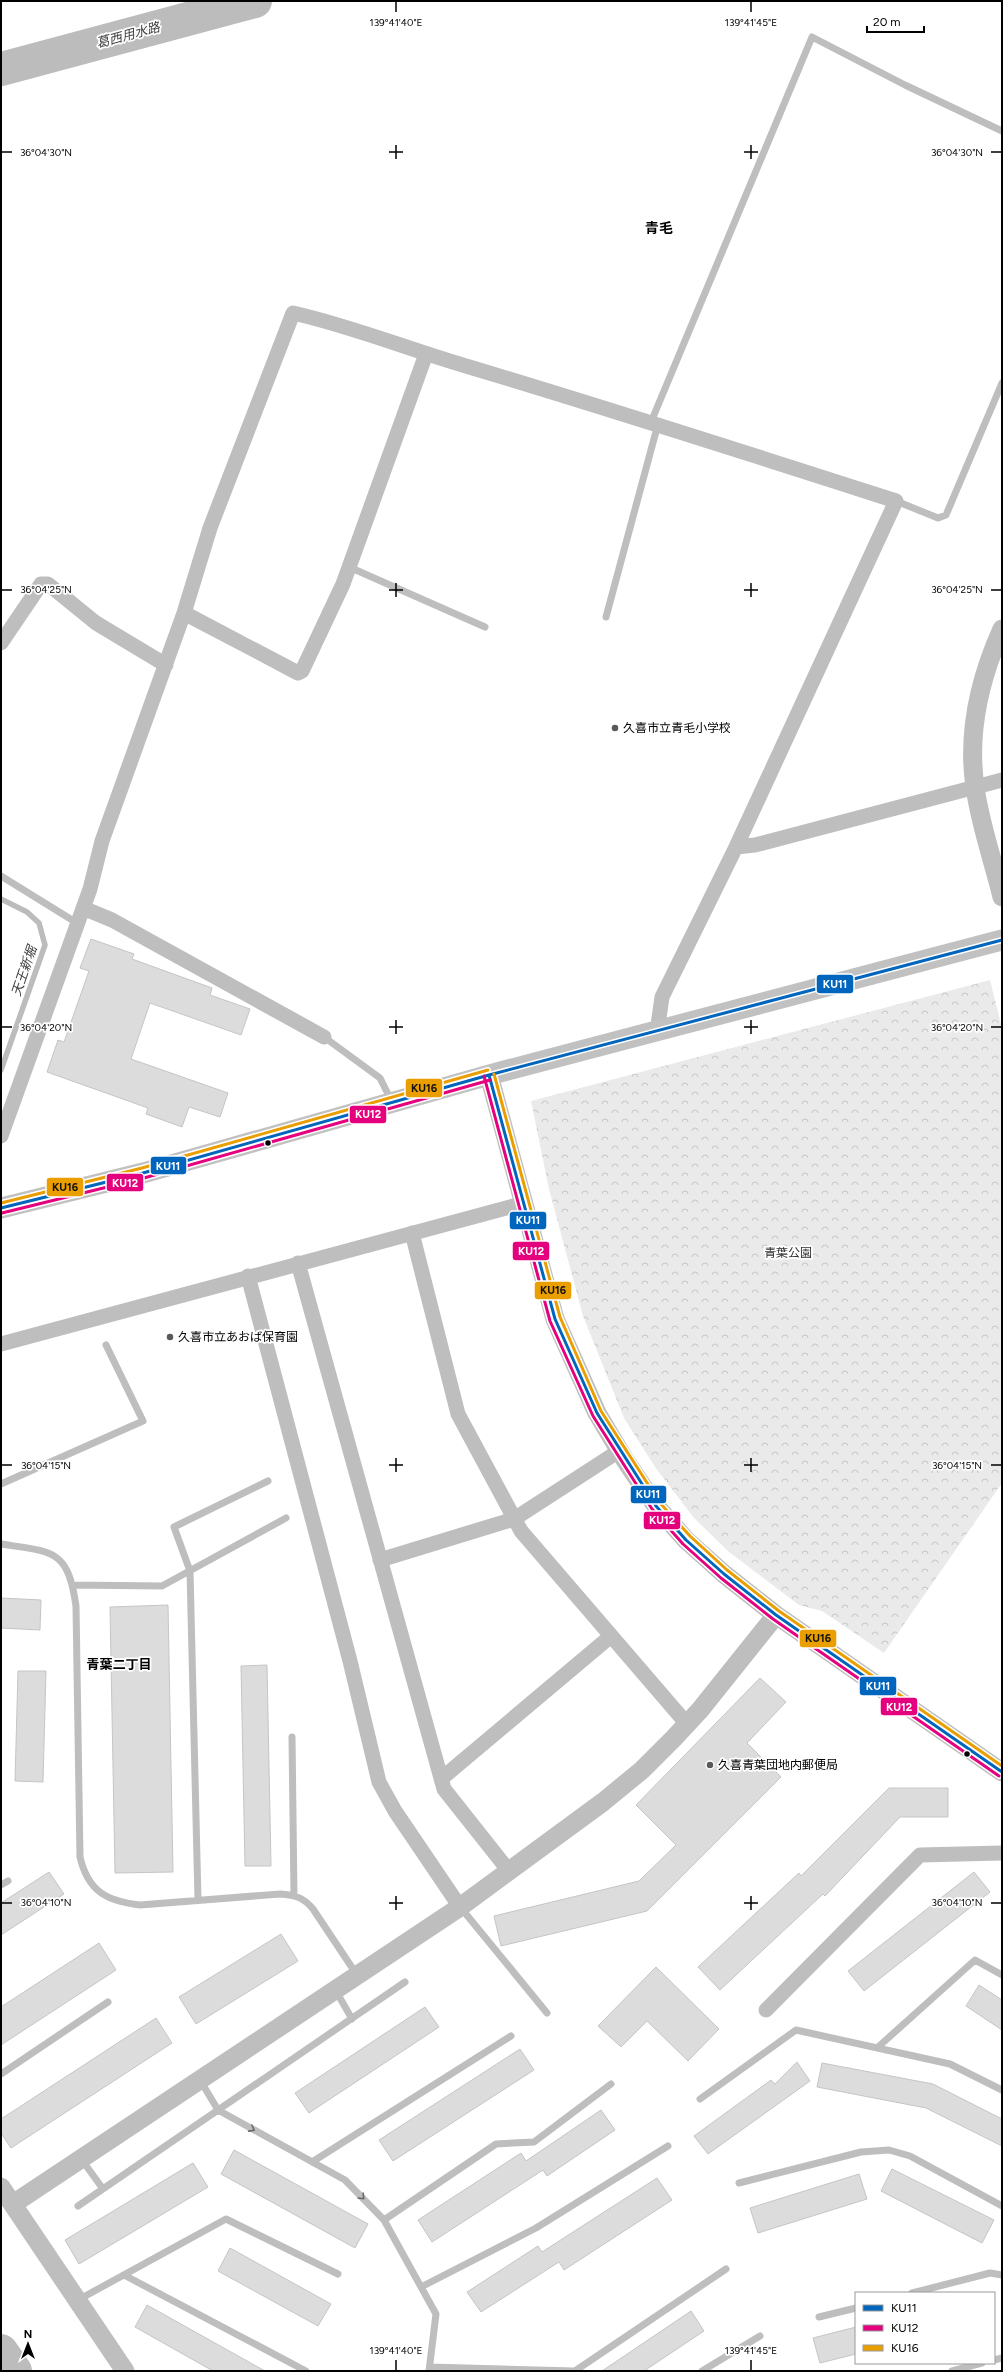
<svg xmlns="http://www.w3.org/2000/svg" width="1003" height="2372" font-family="Figtree,'Noto Sans JP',sans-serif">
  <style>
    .park { fill: url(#park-crowns) }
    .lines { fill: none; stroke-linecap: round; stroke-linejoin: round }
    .stream { stroke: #bcbcbc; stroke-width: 5.5 }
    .river { stroke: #bcbcbc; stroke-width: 34 }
    .building { fill: #dcdcdc; stroke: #c5c5c5 }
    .service { stroke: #bebebe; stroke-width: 7 }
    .minor { stroke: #bebebe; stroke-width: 15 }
    .tertiary { stroke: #bebebe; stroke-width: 19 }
    .secondary { stroke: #c1c1c1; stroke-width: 21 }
    .bus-1-casing { stroke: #fff; stroke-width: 6 }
    .bus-2-casing { stroke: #fff; stroke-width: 6 }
    .bus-3-casing { stroke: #fff; stroke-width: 6 }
    .bus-1 { stroke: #0065bd; stroke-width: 3 }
    .bus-2 { stroke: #e5007d; stroke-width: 3 }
    .bus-3 { stroke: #eb9e00; stroke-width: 3 }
    .oneway { stroke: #686868 }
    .ticks { fill: none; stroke: #000; stroke-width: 1.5 }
    .poi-dot { fill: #595959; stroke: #fff; stroke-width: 1.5 }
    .bus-dot { fill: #000; stroke: #fff; stroke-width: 1.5 }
    .labels { text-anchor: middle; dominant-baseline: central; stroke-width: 3.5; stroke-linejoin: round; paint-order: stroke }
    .poi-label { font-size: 12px; fill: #000; stroke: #fff; text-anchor: start }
    .park-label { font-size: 12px; fill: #2f2f2f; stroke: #fff }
    .water-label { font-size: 13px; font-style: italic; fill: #404040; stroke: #fff }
    .neighbourhood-label { font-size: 13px; font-weight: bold; fill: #000; stroke: #fff }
    .quarter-label { font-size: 14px; font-weight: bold; fill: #000; stroke: #fff }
    .ticks-label { font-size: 10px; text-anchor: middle; fill: #000; stroke: #fff; stroke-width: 3.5; stroke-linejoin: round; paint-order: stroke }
    .line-badge { stroke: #fff; stroke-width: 1.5 }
    .badge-label { font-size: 11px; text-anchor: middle; font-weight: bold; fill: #fff }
    .pale-badge-label { font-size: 11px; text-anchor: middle; font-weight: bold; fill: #111 }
  </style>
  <defs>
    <pattern id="park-crowns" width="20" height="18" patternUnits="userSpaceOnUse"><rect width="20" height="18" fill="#eaeaea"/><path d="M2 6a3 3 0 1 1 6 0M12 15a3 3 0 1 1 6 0" fill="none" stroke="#c7c7c7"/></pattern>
  </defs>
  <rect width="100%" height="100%" fill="#fff"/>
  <!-- park -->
  <path class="park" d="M990,980L1002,1028V1483L884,1653L822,1611L799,1605L729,1552L694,1518L655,1467L624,1418L583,1316L549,1189L531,1101Z"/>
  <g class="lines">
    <!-- stream -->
    <path class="stream" d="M1,899L27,912L39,923L45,945L1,1070"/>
    <!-- river -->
    <path class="river" d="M1,69L255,1
      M1,2351L15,2371"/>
  </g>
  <!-- building -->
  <path class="building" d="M91,939L134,954L132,959L212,988L210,995L250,1009L241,1035L150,1003L131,1059L228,1093L220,1117L189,1107L182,1127L146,1114L148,1108L47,1072L58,1040L64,1042L89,971L80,968Z
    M1,1598L41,1600L40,1630L1,1628Z
    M168,1605L173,1872L115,1873L110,1607Z
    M267,1665L271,1866H245L241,1666Z
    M18,1671H46L43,1782L15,1781Z
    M760,1678L786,1702L747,1743L781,1777L647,1911L501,1946L494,1916L639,1881L676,1845L636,1805Z
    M889,1788H948V1817H900L825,1896L823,1894L720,1990L698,1967L799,1873L801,1876Z
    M49,1872L64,1894L1,1935V1903Z
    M974,1872L990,1892L864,1991L848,1971Z
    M281,1934L298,1961L196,2024L179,1997Z
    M99,1943L116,1970L1,2045V2007Z
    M656,1967L719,2029L688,2061L647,2021L621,2047L598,2026Z
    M979,1985L1002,2000V2030L966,2006Z
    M425,2007L439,2027L309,2113L295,2093Z
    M156,2018L172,2043L11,2148L1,2133V2119Z
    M520,2049L534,2070L393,2161L379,2140Z
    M797,2062L810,2081L708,2154L694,2136L771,2080L775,2084Z
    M822,2063L933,2084L1002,2119V2146L926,2108L817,2087Z
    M601,2110L615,2130L547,2176L543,2170L432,2242L418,2220L521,2153L526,2161Z
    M234,2150L368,2224L355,2248L221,2174Z
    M193,2163L208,2187L79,2264L65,2240Z
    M892,2169L994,2220L982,2243L881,2191Z
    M859,2174L867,2199L758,2233L750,2208Z
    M657,2178L672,2200L564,2270L559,2262L481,2312L467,2292L538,2246L542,2252Z
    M230,2248L331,2304L318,2326L218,2271Z
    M147,2305L265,2371H213L135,2327Z
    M691,2311L704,2331L644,2371H602Z
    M856,2327V2354L820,2363L813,2338Z"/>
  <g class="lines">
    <!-- service -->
    <path class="service" d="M651,422L812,37L905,85L1002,131
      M896,501L938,518L946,515L1002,383
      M349,567L485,627
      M606,617L658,424
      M1,876L77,923
      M324,1037L380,1078L391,1100
      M1,1484L143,1421L106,1345
      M1,1544C53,1552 68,1549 76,1606L80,1857C88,1891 106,1901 140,1905L280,1894C295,1895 303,1897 313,1909L357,1975
      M73,1585L162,1586L286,1518
      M292,1737L294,1895
      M1,1885L8,1881
      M198,1900L190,1571L174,1527L268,1481
      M461,1908L547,2013
      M336,1991L352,2019
      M877,2048L975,1960L1002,1975
      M1,2074L108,2002
      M200,2080L218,2110L345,2180L384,2220L436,2314L429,2371
      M700,2099L796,2030L950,2064L1002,2090
      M82,2160L103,2189
      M312,2162L511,2036
      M739,2183L861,2152L889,2150L910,2156L1002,2206
      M78,2206L405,1982
      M384,2220L496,2144L534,2142L611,2084
      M124,2275L306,2371
      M421,2287L536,2228L668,2146
      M912,2293L990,2273L1002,2275
      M78,2300L226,2219L338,2274
      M819,2317L856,2308
      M994,2360L1002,2358
      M430,2367L575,2371L726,2269
      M702,2371L760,2336
      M952,2371L982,2363"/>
    <!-- minor -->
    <path class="minor" d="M184,613L298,673L302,671L343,584L426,354
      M1,643L41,584H48L96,623L166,665
      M736,847L755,845L1002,780
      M83,908L112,920L324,1037
      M1,1136L90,889L102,841L184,613L210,528L293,313C351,326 408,349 466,366C610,409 753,455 896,501L736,847L662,997L657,1032
      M412,1233L458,1414L521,1531L687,1724
      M298,1263L444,1789L509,1871
      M248,1276L350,1661L379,1782L395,1811L460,1907
      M1,1344L525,1203
      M380,1560L514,1519L619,1451
      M441,1779L611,1636
      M766,2010L920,1855L1002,1853"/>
    <!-- tertiary -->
    <path class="tertiary" d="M1002,629C980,678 967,732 975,787C980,824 993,860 1002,897
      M489,1075L555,1319L597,1413L625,1460L656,1506L686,1540L724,1574L776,1615L1002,1772
      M1,2187L125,2371
      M13,2204L460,1907L603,1802L642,1770L674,1738L700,1710L776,1615"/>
    <!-- secondary -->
    <path class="secondary" d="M1,1208L143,1173L489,1075L1002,940"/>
    <!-- bus-1 casing -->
    <g class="bus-1-casing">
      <path id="bus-1" d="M489,1075L555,1319L597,1413L656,1506L686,1540L724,1574L776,1615L1002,1772
        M1,1208L143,1173L489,1075L1002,940"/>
    </g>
    <!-- bus-2 casing -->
    <g class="bus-2-casing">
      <path id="bus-2" d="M484,1076L550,1321L593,1416L652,1509L683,1544L721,1578L773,1619L999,1776
        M2,1213L144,1178L490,1080"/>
    </g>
    <!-- bus-3 casing -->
    <g class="bus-3-casing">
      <path id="bus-3" d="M494,1074L560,1317L601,1411L660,1503L690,1536L727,1570L779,1611L1002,1766
        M1,1203L142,1168L488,1070"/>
    </g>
    <!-- bus-1 -->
    <use href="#bus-1" class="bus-1"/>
    <!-- bus-2 -->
    <use href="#bus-2" class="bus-2"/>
    <!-- bus-3 -->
    <use href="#bus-3" class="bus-3"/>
  </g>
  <!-- one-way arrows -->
  <defs><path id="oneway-chevron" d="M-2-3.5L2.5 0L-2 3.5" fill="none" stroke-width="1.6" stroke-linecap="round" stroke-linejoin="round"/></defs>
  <g class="oneway">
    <use href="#oneway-chevron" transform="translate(252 2129) rotate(29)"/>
    <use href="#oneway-chevron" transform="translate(362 2197) rotate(46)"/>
  </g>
  <!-- ticks -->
  <path class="ticks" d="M396,2V12M751,2V12M396,145V159M751,145V159M2,152H12M389,152H403M744,152H758M991,152H1001M396,583V597M751,583V597M2,590H12M389,590H403M744,590H758M991,590H1001M396,1020V1034M751,1020V1034M2,1027H12M389,1027H403M744,1027H758M991,1027H1001M396,1458V1472M751,1458V1472M2,1465H12M389,1465H403M744,1465H758M991,1465H1001M396,1896V1910M751,1896V1910M2,1903H12M389,1903H403M744,1903H758M991,1903H1001M396,2360V2370M751,2360V2370"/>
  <!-- markers -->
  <g class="poi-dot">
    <circle cx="615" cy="728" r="4"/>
    <circle cx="170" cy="1337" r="4"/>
    <circle cx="710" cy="1765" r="4"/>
  </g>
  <g class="bus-dot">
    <circle cx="268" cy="1143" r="3.5"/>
    <circle cx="967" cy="1754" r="3.5"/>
  </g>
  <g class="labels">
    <!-- poi labels -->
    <g class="poi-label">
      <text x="623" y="728">久喜市立青毛小学校</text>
      <text x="178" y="1337">久喜市立あおば保育園</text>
      <text x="718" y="1765">久喜青葉団地内郵便局</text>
    </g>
    <!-- park labels -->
    <g class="park-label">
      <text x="788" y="1253">青葉公園</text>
    </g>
    <!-- water labels -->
    <g class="water-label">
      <text transform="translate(128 35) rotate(-15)">葛西用水路</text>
      <text transform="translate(24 971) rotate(-71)">天王新堀</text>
    </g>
    <!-- neighbourhood labels -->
    <g class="neighbourhood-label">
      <text x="119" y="1664">青葉二丁目</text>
    </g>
    <!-- quarter labels -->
    <g class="quarter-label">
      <text x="659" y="228">青毛</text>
    </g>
  </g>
  <g class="ticks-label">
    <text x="396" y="26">139°41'40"E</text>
    <text x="751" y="26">139°41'45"E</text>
    <text x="46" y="156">36°04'30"N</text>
    <text x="957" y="156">36°04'30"N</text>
    <text x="46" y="593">36°04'25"N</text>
    <text x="957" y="593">36°04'25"N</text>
    <text x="46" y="1031">36°04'20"N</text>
    <text x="957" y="1031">36°04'20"N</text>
    <text x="46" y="1469">36°04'15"N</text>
    <text x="957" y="1469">36°04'15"N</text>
    <text x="46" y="1906">36°04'10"N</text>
    <text x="957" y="1906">36°04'10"N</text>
    <text x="396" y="2354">139°41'40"E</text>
    <text x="751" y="2354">139°41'45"E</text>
  </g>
  <g class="line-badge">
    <rect x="816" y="974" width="38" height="20" rx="4" fill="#0065bd"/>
    <rect x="405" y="1078" width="38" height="20" rx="4" fill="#eb9e00"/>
    <rect x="349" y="1105" width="38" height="19" rx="4" fill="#e5007d"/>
    <rect x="150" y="1156" width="37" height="19" rx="4" fill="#0065bd"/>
    <rect x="106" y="1173" width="38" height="19" rx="4" fill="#e5007d"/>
    <rect x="46" y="1177" width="38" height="20" rx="4" fill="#eb9e00"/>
    <rect x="509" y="1211" width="38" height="19" rx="4" fill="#0065bd"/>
    <rect x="512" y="1241" width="38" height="20" rx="4" fill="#e5007d"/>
    <rect x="534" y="1281" width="38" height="19" rx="4" fill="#eb9e00"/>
    <rect x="630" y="1485" width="37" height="19" rx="4" fill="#0065bd"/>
    <rect x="643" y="1511" width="38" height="19" rx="4" fill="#e5007d"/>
    <rect x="799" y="1629" width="38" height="19" rx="4" fill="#eb9e00"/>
    <rect x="859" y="1676" width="38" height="20" rx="4" fill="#0065bd"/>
    <rect x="880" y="1697" width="38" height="19" rx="4" fill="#e5007d"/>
  </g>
  <g class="badge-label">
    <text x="835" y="988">KU11</text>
    <text x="368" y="1118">KU12</text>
    <text x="168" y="1170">KU11</text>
    <text x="125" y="1187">KU12</text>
    <text x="528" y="1224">KU11</text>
    <text x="531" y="1255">KU12</text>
    <text x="648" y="1498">KU11</text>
    <text x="662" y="1524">KU12</text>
    <text x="878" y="1690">KU11</text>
    <text x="899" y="1711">KU12</text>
  </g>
  <g class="pale-badge-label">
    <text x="424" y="1092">KU16</text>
    <text x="65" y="1191">KU16</text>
    <text x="553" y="1294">KU16</text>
    <text x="818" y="1642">KU16</text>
  </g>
  <!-- border -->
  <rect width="1003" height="2372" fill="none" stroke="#000000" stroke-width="4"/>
  <!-- legend -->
  <rect x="855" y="2292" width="140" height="72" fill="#ffffff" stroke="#999999"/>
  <rect x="863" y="2305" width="20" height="6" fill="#0065bd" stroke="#999999"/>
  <text x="891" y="2312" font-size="12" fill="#000000">KU11</text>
  <rect x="863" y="2325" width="20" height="6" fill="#e5007d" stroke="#999999"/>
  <text x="891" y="2332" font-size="12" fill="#000000">KU12</text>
  <rect x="863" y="2345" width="20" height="6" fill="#eb9e00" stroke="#999999"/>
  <text x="891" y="2352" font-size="12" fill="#000000">KU16</text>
  <!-- north arrow -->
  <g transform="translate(28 2344)" stroke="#ffffff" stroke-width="3" paint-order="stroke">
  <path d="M0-3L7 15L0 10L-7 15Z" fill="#000000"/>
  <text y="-6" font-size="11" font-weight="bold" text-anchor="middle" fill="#000000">N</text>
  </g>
  <!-- scale -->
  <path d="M867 26v6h57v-6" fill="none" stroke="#000000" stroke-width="2"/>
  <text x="873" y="26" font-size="12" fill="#000000" stroke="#ffffff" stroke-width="3" paint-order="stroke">20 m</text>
</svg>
